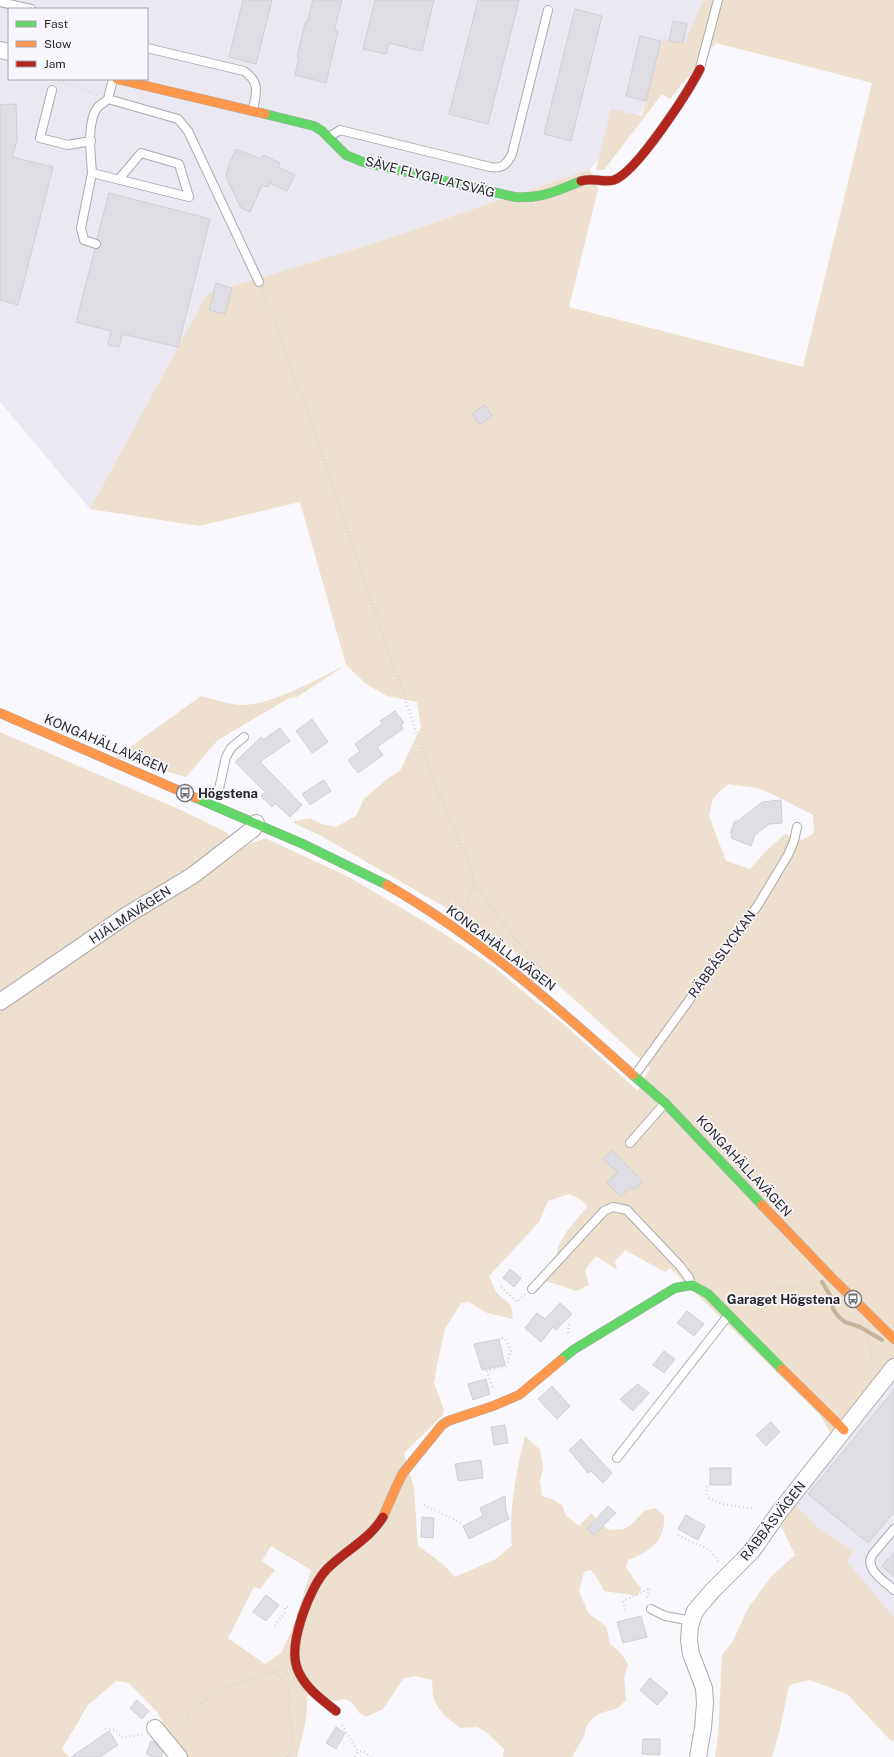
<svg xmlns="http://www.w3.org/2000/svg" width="894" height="1757" font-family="'Public Sans',sans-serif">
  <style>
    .built { fill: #eae8f1; fill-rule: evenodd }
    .green { fill: #eee0ce; fill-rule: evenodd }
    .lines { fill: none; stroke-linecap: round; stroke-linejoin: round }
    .stream { stroke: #c6b49b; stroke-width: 4 }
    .building { fill: #dfdee5; stroke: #d0cfd2 }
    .lane-casing { stroke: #acacae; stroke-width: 10 }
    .street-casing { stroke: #acacae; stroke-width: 18 }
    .fast-casing { stroke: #acacae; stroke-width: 10 }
    .slow-casing { stroke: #acacae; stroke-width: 10 }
    .jam-casing { stroke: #acacae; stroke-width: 10 }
    .path { stroke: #d5d5d7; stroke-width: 2.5; stroke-dasharray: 1 3; stroke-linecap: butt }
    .lane { stroke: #fefeff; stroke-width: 8 }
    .street { stroke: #fefeff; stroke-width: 16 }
    .fast { stroke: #63d668; stroke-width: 9 }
    .slow { stroke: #ff974d; stroke-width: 9 }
    .jam { stroke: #b3261e; stroke-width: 9 }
    .labels { text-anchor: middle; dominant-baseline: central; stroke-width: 3.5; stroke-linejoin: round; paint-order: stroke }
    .street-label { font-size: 13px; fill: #28282a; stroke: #f8f7fd }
    .poi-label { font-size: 13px; font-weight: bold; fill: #28282a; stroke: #f8f7fd; text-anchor: start }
  </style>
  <rect width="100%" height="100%" fill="#f9f8fc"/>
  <!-- built -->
  <path class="built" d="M0,0H741L590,169L381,241L207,294L90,509L0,402ZM9,9H147V79H9Z
    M894,1364V1617L846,1562L854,1551L819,1529L793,1502Z"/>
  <!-- green -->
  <path class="green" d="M704,0H894V1364L831,1434L820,1415L670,1268L665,1272L625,1250L615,1261L617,1270L596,1256L585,1270L589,1285L576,1291L543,1280L557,1257L558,1247L567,1231L587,1207L583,1201L569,1194L548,1201L539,1222L489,1276L496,1292L511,1306L513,1319L487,1313L469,1302L461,1303L445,1329L438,1360L434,1383L444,1410L443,1415L404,1453L414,1488L418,1546L443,1564L455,1577L496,1559L512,1545C508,1514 517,1467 525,1436L540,1450L543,1467L540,1481L542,1496L555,1500L563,1506L565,1515L579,1526L591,1513L608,1530L624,1529L632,1524L644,1511L655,1508L664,1515C666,1541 650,1552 628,1560L626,1568L641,1588L638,1596L604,1591L595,1574L590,1570L584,1572L579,1592L589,1614L606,1626L610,1644L620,1652L628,1664L624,1678L626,1700L618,1708L601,1713L593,1718L586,1727L584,1736L572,1757H503L504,1749L486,1732L477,1727L460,1728L445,1716L437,1706L433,1697L432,1680L415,1676L403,1679L383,1709L366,1717L358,1712L355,1706L350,1701L344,1699L337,1701L307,1695C308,1720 303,1733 297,1757H182L157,1712L129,1683L116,1681L88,1705L62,1749L69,1757H0V732L183,811L226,832L240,848L265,838L349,877L435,928L491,965L568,1028L638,1091L650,1068L545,973L476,925L323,837L292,822L310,818L322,824L336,827L356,816L364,799L388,778L400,771L421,727L417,702L387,696L366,684L346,665L297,697L289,698L218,740L186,777L116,757L201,696C213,699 231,705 243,705C275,704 317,679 346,665L300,502L199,526L90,509L207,294L381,241L590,169L598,189L569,307L803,367L872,83L716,43L670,99L662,94L604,170H596L611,109L642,116L663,39L684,44ZM728,784L756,788L772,794L813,815L814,833L802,840L785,834L766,851L750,869L726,861L709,816L713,798ZM271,1546L311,1570L294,1625L281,1653L265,1664L228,1638L254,1587L260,1589L275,1570L262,1561Z
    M793,1502L819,1529L854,1551L847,1562L894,1617V1739L892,1742L847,1694L810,1680L789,1685L780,1729L772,1757H715L718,1736L722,1655L733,1641L748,1608L771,1577L795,1555L780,1524Z"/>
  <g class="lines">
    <!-- stream -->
    <path class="stream" d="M822,1282L831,1297L833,1309L839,1317L845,1322L860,1327L882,1340"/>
  </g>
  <!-- building -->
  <path class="building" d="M243,0H272L256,64L229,57Z
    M313,0H342L334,30L338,31L326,83L295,75L299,57H297L305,23H307Z
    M375,0H434L422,51L389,43L386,54L363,49Z
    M478,0H519L488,124L449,114Z
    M575,9L602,16L571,141L544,134Z
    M673,21L687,24L683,43L669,41Z
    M640,36L661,41L646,101L626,96Z
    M16,104L17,140L12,157L53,167L18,305L0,300V105Z
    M236,149L261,159L263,155L280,163L278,167L295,175L287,191L270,183L268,187L262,185L250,212L241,208L226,177L228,167Z
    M109,193L210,219L178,347L122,334L119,347L108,345L111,331L76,322L95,249L99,248L101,245L100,241L97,239Z
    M216,283L232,288L225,314L209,310Z
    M484,405L492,415L480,425L472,414Z
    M395,711L404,723L401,725L403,729L377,747L383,755L358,773L348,760L360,751L355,744L382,724L380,721Z
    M312,719L328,742L312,753L296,731Z
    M280,728L290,741L260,762L302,805L290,817L275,803L272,807L261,796L265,792L235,762L261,737L263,740Z
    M324,780L331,791L310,805L302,794Z
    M781,800L782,823L769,824L755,835L751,846L731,838L732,834L730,833L735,821H738L762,802Z
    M612,1150L643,1182L635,1190L631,1186L621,1197L607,1183L617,1172L603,1159Z
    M510,1269L521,1278L514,1287L503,1278Z
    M560,1303L572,1314L556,1330L553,1327L541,1342L525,1328L537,1313L545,1319Z
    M687,1311L704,1324L694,1336L677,1323Z
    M499,1339L505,1365L482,1370L474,1344Z
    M664,1351L675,1359L664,1373L653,1365Z
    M486,1379L490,1394L473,1400L468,1384Z
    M638,1384L649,1393L633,1411L620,1399Z
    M552,1386L570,1406L557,1419L538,1399Z
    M894,1390V1512L868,1543L808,1494Z
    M771,1422L780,1432L766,1446L756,1435Z
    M505,1425L508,1443L494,1445L491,1427Z
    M581,1439L612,1473L603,1483L591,1471L588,1473L569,1450Z
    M481,1460L483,1478L458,1481L455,1464Z
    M710,1468H731V1485H710Z
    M505,1496L506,1510L509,1519L469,1539L463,1526L483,1516L480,1508Z
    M608,1506L616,1513L594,1535L587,1529Z
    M686,1515L705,1526L698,1540L678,1529Z
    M422,1517L434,1518L433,1538L421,1537Z
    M894,1552V1577L882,1566Z
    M266,1595L279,1605L266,1621L253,1612Z
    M641,1616L647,1637L623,1643L617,1622Z
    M650,1678L668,1693L657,1705L640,1690Z
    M137,1700L149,1711L142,1719L130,1708Z
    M336,1727L345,1733L336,1749L326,1743Z
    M109,1731L118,1745L100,1757H71Z
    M643,1739H660V1755L642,1754Z
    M151,1741L155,1742L163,1752L161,1757H154L146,1754Z"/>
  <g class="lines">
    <!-- lane casing -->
    <g class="lane-casing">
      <path id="lane" d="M0,2L31,9
        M147,48L244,71C261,83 256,93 253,110
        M700,68L718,0
        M113,79L108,99L178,119L188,131L259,282
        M52,90L40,138L68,145L91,141
        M108,99C105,102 101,104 98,107C86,121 91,156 92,173L189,197L179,164L141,153L119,179
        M329,137L340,130L490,167C503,169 507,164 512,154L548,10
        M92,173L81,228L84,240L96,244
        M213,804L219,789L226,757L231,748L244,737
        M635,1075L758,905L788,855L794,841L797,827
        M630,1143L665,1103
        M532,1289L604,1211L613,1207L627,1210L680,1266L689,1278L691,1285
        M617,1458L727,1317
        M894,1529L873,1554C863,1568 884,1581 894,1590
        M651,1609L665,1616L692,1621"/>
    </g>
    <!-- street casing -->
    <g class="street-casing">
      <path id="street" d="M0,50L9,52
        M0,1002L127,915L192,876L253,829L256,823
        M155,1728L179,1757
        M698,1757L703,1728L705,1703L704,1688L691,1654L689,1640L690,1626L695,1611L713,1590L752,1551L780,1511L894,1367"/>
    </g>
    <!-- fast casing -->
    <g class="fast-casing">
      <path id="fast" d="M265,114L314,126L322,131L346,155L363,162L515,197C542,199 556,191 581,181
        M196,798L303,844L387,885
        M633,1075L665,1103L762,1205
        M561,1360L573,1350L675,1288L692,1285L708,1294L782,1369"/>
    </g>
    <!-- slow casing -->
    <g class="slow-casing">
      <path id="slow" d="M117,79L265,114
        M0,713L196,798
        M387,885C478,937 555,1005 633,1075
        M762,1205L831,1277L894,1339
        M782,1369L844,1430
        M383,1517L397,1485L403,1473L442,1425L448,1421L493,1406L519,1395L561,1360"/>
    </g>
    <!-- jam casing -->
    <g class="jam-casing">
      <path id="jam" d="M581,181C592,177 604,183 614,180C637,172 688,92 700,69
        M336,1711C321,1699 304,1687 297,1668C288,1644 310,1586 327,1569C346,1550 370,1539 383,1517"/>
    </g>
    <!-- path -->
    <path class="path" d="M55,79L97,95
      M263,290L315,433L428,767L465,854L475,884L518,943L546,974
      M461,912L475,884
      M501,1287L517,1302L525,1294
      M735,1299C750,1294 765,1288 781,1287C794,1286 805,1290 818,1288
      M568,1333L569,1323
      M867,1338L872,1358L879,1363
      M492,1387L487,1371L506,1366L511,1350L505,1339L501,1338
      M707,1486V1495L709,1498L723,1504L755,1509
      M424,1505L461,1523
      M678,1535C695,1546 708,1543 719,1563
      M625,1610L623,1601L650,1588L646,1600
      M275,1626L285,1612V1607H289
      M276,1672L283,1682
      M342,1725L358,1752
      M105,1729L115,1730L123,1738L142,1734
      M176,1730L192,1710L218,1691L269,1672H276L280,1669
      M287,1757C295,1739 291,1729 289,1711C289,1703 290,1697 288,1689
      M355,1757L358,1752L363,1751L371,1757"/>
    <!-- lane -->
    <use href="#lane" class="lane"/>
    <!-- street -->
    <use href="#street" class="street"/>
    <!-- fast -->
    <use href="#fast" class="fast"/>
    <!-- slow -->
    <use href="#slow" class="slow"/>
    <!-- jam -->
    <use href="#jam" class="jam"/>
  </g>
  <!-- icons -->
  <defs>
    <g id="bus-ring" transform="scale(0.9)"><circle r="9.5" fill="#f8f7fd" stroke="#717174" stroke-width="1.5"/><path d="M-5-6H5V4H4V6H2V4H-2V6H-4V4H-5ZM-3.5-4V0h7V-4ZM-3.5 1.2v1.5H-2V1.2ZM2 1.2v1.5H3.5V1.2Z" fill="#717174"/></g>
  </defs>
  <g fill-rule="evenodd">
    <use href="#bus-ring" x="185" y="793"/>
    <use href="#bus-ring" x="853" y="1299"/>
  </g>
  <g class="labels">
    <!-- street labels -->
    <g class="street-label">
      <text transform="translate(430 177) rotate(14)">SÄVE FLYGPLATSVÄG</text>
      <text transform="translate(106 744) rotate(23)">KONGAHÄLLAVÄGEN</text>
      <text transform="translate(130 915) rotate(-33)">HJÄLMAVÄGEN</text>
      <text transform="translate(501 948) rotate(37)">KONGAHÄLLAVÄGEN</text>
      <text transform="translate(722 954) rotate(-54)">RÄBBÅSLYCKAN</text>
      <text transform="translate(744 1166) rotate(47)">KONGAHÄLLAVÄGEN</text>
      <text transform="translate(773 1521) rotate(-52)">RÄBBÅSVÄGEN</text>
    </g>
    <!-- poi labels -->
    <g class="poi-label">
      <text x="198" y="793">Högstena</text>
      <text x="840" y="1299" text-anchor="end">Garaget Högstena</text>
    </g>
  </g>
  <!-- legend -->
  <rect x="8" y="8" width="140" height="72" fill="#f8f7fd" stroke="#a5a4a9"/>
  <rect x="16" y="21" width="20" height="6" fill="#63d668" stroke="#a5a4a9"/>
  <text x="44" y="28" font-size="12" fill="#28282a">Fast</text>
  <rect x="16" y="41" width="20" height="6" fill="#ff974d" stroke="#a5a4a9"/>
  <text x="44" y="48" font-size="12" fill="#28282a">Slow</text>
  <rect x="16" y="61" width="20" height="6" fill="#b3261e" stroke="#a5a4a9"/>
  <text x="44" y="68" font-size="12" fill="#28282a">Jam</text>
</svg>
